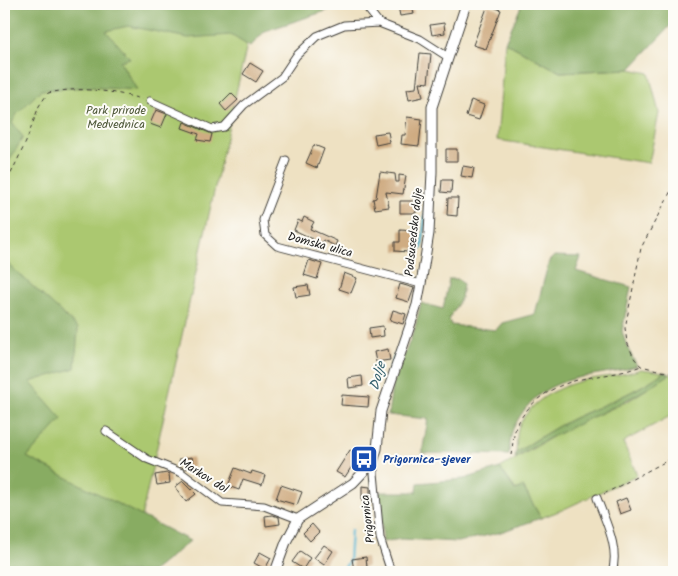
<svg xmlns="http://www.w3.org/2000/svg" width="678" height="576" font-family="Kalam,sans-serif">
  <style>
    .green { fill: #abc86f; stroke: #647246 }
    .forest { fill: #88ac62; stroke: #52643f }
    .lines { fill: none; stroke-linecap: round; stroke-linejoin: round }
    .stream { stroke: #51b4d0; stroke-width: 2.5 }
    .building { fill: #cfac82 }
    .minor-casing { stroke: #3c3a35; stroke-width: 9 }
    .tertiary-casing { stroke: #3c3a35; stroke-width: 11 }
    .path { stroke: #3c3a35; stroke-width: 1; stroke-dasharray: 4 4; stroke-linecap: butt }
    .minor { stroke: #fff; stroke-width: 7 }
    .tertiary { stroke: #fff; stroke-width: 9 }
    .labels { text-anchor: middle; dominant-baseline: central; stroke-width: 4; stroke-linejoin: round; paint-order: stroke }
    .park-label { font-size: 12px; fill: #4e5839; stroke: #fdfcf7 }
    .street-label { font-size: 12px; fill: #1c1c1c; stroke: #fdfcf7 }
    .transit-label { font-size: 12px; font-weight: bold; fill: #164399; stroke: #fdfcf7; text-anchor: start }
    .water-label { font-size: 14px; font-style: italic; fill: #34606d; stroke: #fdfcf7 }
  </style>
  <rect width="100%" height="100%" fill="#fdfcf7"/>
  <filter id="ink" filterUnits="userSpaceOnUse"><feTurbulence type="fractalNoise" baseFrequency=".02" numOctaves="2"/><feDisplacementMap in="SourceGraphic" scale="10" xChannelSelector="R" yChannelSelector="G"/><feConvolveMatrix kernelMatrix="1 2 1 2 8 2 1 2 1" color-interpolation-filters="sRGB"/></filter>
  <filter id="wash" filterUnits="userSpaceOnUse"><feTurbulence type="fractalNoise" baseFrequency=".0096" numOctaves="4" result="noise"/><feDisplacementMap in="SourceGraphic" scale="20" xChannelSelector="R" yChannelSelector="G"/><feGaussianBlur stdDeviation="1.12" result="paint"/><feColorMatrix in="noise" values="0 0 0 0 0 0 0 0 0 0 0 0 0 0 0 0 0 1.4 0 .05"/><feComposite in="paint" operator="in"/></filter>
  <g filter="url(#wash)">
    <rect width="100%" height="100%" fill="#eee1c2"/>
    <!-- green -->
    <path class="green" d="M4,4H256L138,532L4,572Z
      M505,42L560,72L630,69L649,73L659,113L649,163L497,140Z
      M641,369L664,372C635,393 604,404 572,419C552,429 534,441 516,453C517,445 516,433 519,426C532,398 563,384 591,379C608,376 624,375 641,369Z
      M670,374L674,376V414L623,442L637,475L562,510L541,518L523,487L516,490L500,468L564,430L628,401Z"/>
    <!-- forest -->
    <path class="forest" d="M4,4H322L329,10L265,31L250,47L231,35L188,38L128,26L106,31L130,58L120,61L137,90L88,87L41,90L16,115L12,123L23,137L4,170Z
      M522,4H674V25H671L630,69L560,72L505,42Z
      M554,256L581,257L576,271L631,287L622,331L627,347L637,366C588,380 543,371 515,425C510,433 510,446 509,455L422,453L428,419L388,415L392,386L415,328L421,303L443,309L449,279H458L463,284L461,298L449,319L451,325L496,330L502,323L535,314L549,261Z
      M4,260L78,328L75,368L30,382L62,419L27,457L190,541L152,572H4Z
      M664,372L670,374C622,408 565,426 515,458L516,453C534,441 552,429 572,419C604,404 635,393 664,372Z
      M500,468L515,490L523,487L541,518L498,533L458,542L401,539L383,542L379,492H417L418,483L464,479Z"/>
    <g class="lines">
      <!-- stream -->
      <path class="stream" d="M422,248L426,206
        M382,395L387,377L396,353
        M371,445L376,420
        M342,572L349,561L351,530"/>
    </g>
    <g id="blocks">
      <!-- building -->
      <path class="building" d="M412,4L414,14L400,16L398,6Z
        M488,5L501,10L486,49L473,45Z
        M444,23L445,33L432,35L430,25Z
        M420,53L431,54L428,83L420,82L423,97L409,100L407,89L416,88Z
        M250,63L263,71L256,82L243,74Z
        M231,93L238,100L226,111L220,104Z
        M471,100L484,105L479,120L466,116Z
        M156,110L167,114L161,128L150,124Z
        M407,117L422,119L419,146L401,144L402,135H405Z
        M184,122L212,134L210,142L197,140L199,134L182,128Z
        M388,132L390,142L376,145L374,134Z
        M314,145L324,149L317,168L306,163Z
        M446,149H457V161H446Z
        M463,166L474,168L472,178L461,176Z
        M380,172L395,174L396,182H399V175L406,176L403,194L386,192L389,207L375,209L373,199L376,198Z
        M442,180H452L451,193L441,192Z
        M448,198H458L457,216L447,215Z
        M400,201H416V213H400Z
        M304,217L314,222L310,229L337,241L335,246L323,240L318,250L310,246L313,239L294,230L298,220L302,222Z
        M400,230L416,231L415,249L408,248V252L395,251V242H400Z
        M309,260L322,264L317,279L304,275Z
        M344,273L357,278L351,293L339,289Z
        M400,284L414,288L409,302L396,298Z
        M308,285L310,295L296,297L294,287Z
        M393,310L406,314L403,324L390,320Z
        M383,326L384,336L370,338L369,328Z
        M388,349L390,360L376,362L374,352Z
        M362,376L363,386L349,388L348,378Z
        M342,395L369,397L368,407L341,405Z
        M355,448L361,452L345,477L336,472L350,450L353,452Z
        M192,457L194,467L185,469L180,466L179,459Z
        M235,468L251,474L252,471L265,475L262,485L243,479L239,490L228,486Z
        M167,473L169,474L170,483L157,485L155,475Z
        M183,481L196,494L186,502L175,487Z
        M281,485L302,492L297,505L276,499Z
        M362,486L370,487V502H362Z
        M626,498L631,510L620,514L616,502Z
        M272,515L279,517L280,524L266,526L265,516Z
        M312,524L319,532L310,541L303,533Z
        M324,545L333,551L324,565L314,558Z
        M300,551L310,558L303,569L292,562Z
        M260,552L271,558L265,569L254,563Z
        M366,557L367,567L354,570L352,559Z"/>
    </g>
  </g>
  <g filter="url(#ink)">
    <use href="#blocks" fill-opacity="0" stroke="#3c3a35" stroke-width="1"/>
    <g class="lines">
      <!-- minor casing -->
      <g class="minor-casing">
        <path id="minor" d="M364,4L379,23
          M150,101L212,129L224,127L244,105L282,77L296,56L317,36L344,25L379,23L420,39L448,57
          M286,160L263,220L265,235L277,246L421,284
          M106,431L147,459L182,473L222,503L264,506L298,519
          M373,462L380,538L391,572
          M597,498C605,521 620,548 612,572"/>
      </g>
      <!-- tertiary casing -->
      <g class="tertiary-casing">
        <path id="tertiary" d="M275,572L286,542L298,519L353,483L373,462L377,449L381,411L417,305L421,284L429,233L432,172V107L466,4"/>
      </g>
      <!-- path -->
      <path class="path" d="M674,185L641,248L625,328L627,342L634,358L641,366L674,374
        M4,188L26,142L39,106L48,93C82,86 110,91 142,99
        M4,226V227
        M511,455C513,446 513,433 517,425C532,396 560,382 592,377C610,374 623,373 641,366
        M604,494L674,457"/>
      <!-- minor -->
      <use href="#minor" class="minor"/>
      <!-- tertiary -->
      <use href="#tertiary" class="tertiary"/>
    </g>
  </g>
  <!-- icons -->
  <defs>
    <g id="bus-square" transform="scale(1.4375)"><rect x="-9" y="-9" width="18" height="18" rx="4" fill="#1a4fb4" stroke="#fdfcf7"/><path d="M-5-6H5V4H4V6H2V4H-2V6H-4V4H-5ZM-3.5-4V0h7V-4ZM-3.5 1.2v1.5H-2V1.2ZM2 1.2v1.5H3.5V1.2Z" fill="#fff"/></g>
  </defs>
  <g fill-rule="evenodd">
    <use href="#bus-square" x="364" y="459"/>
  </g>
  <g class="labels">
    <!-- park labels -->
    <g class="park-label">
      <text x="116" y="110">Park prirode<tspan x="116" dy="14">Medvednica</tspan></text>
    </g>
    <!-- street labels -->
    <g class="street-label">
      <text transform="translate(414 232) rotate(-84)">Podsusedsko dolje</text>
      <text transform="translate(320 245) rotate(15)">Domska ulica</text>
      <text transform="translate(204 476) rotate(32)">Markov dol</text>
      <text transform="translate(368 519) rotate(-97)">Prigornica</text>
    </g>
    <!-- transit labels -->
    <g class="transit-label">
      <text x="383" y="459">Prigornica-sjever</text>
    </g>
    <!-- water labels -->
    <g class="water-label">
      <text transform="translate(378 376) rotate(-74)">Dolje</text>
    </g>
  </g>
  <!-- margin -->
  <rect width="678" height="576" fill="none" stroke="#fdfcf7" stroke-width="20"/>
</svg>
